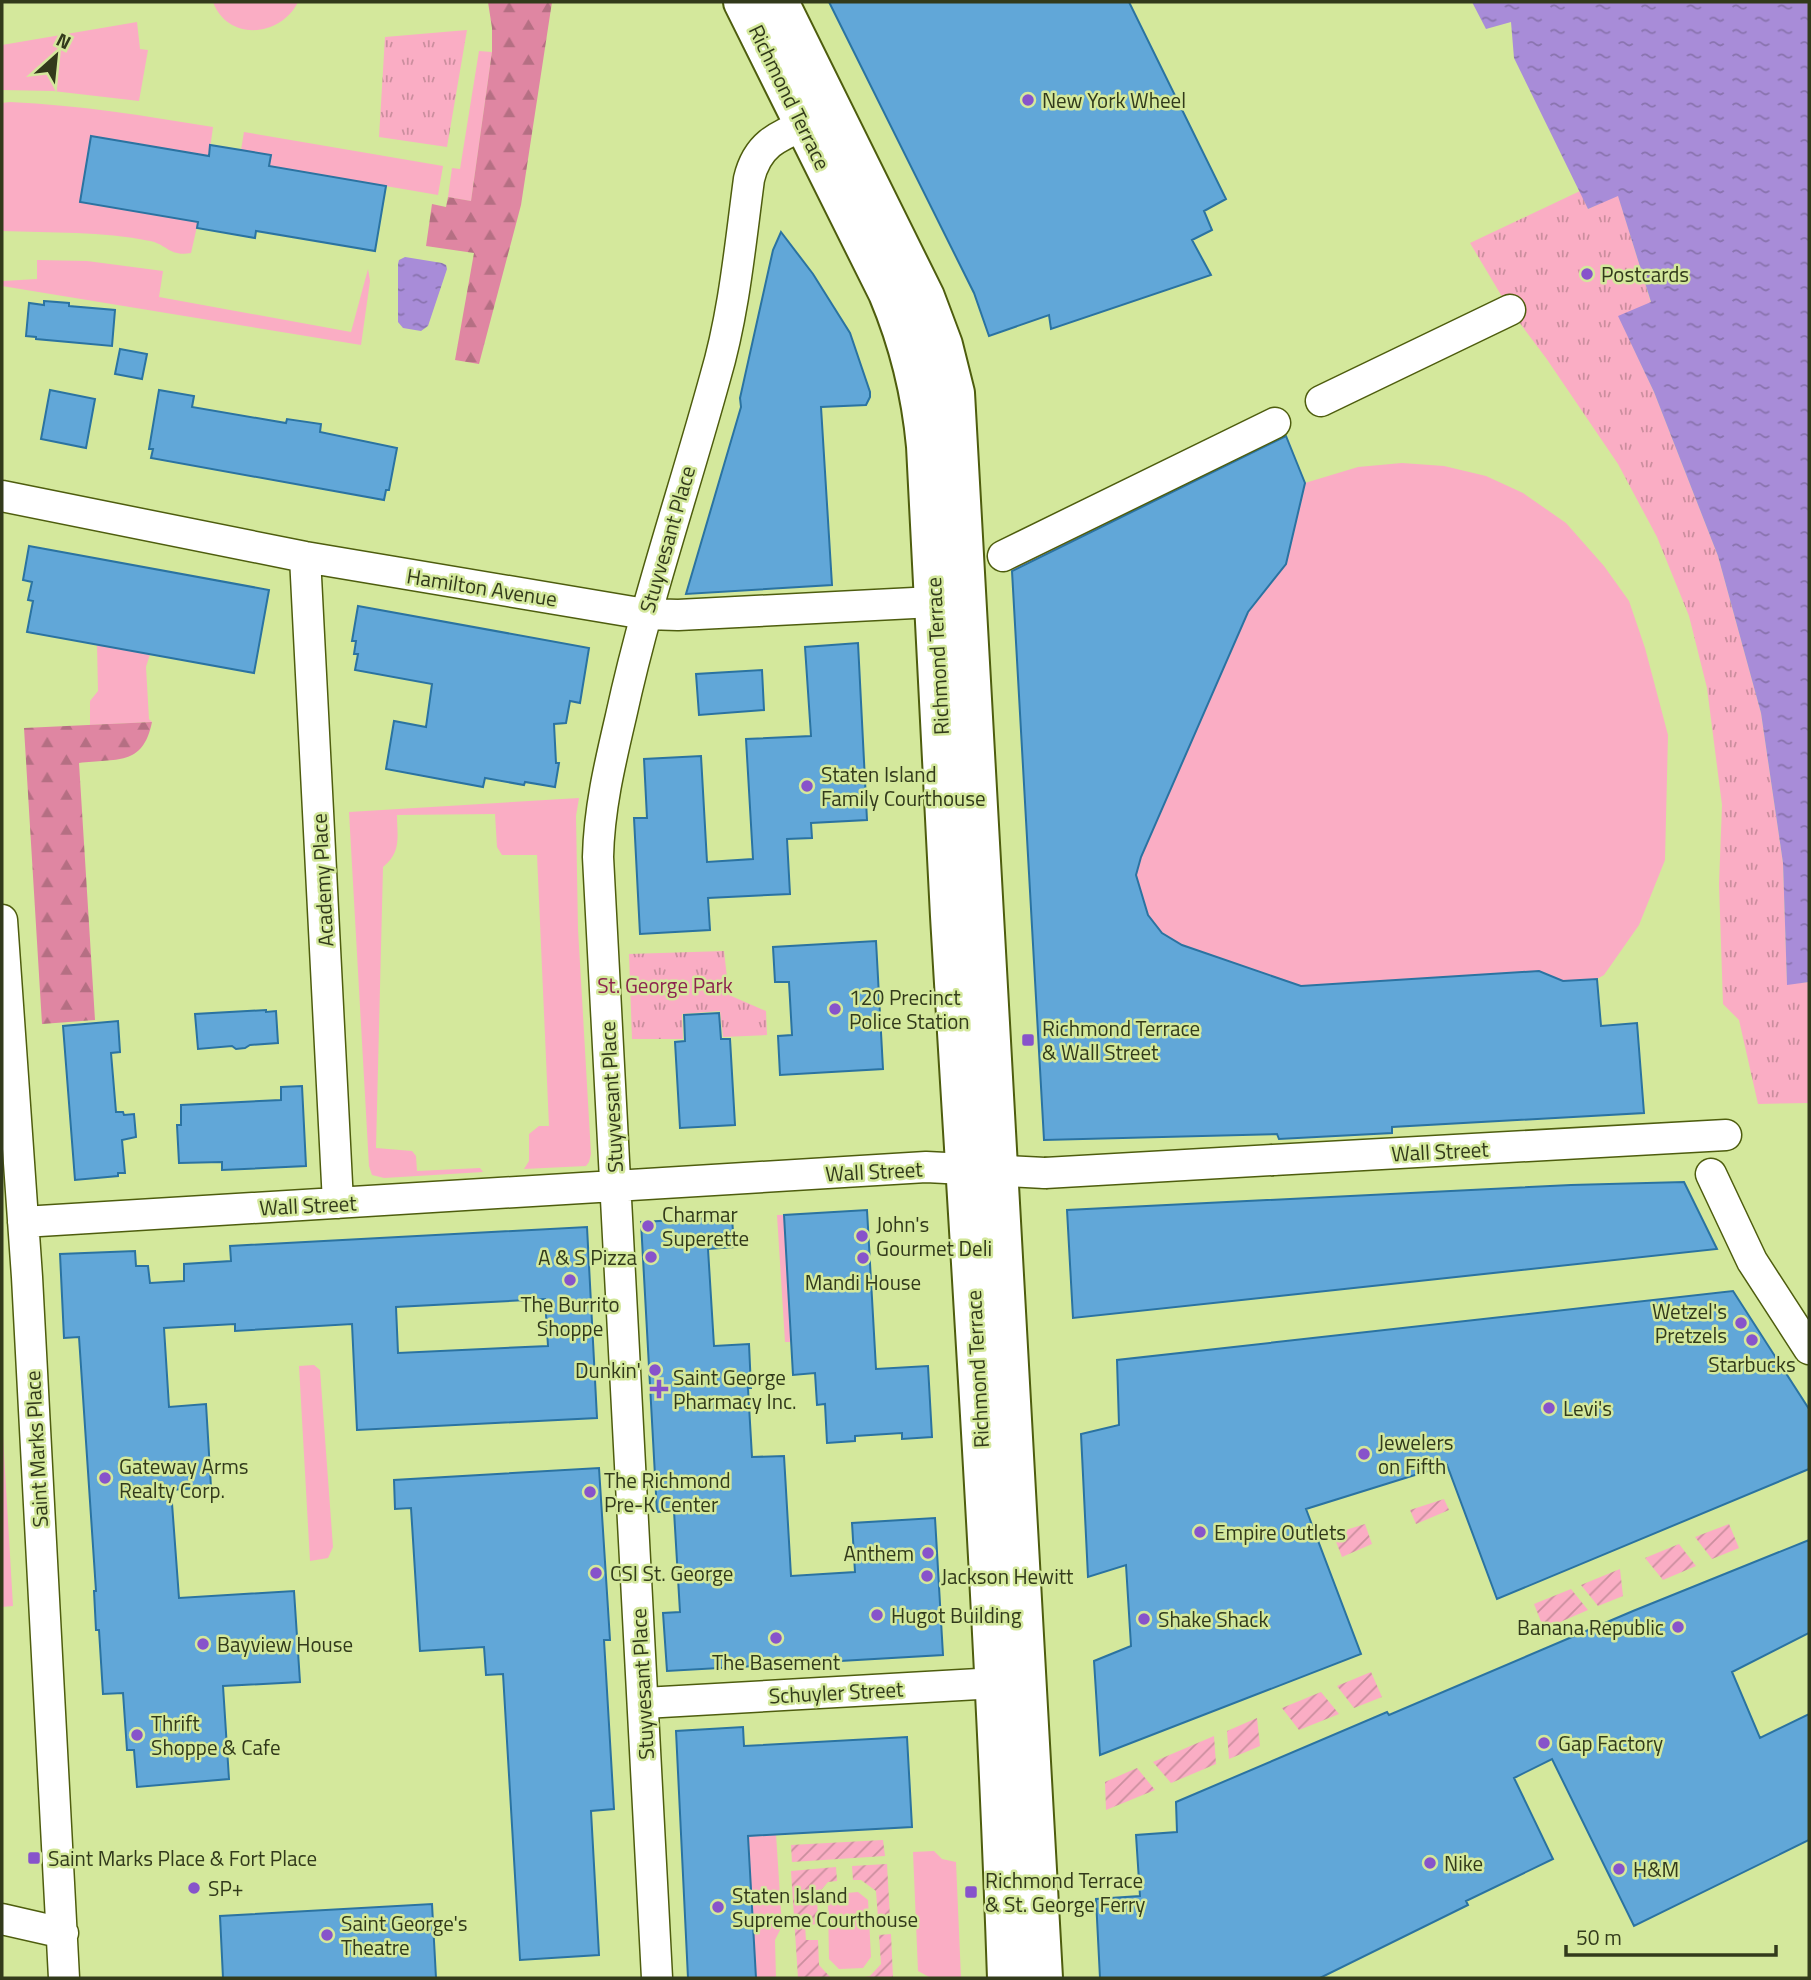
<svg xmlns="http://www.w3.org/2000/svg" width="1811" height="1980" font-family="'Titillium Web',sans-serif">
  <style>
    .grass { fill: #faadc4 }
    .forest { fill: url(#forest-firs) }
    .park { fill: url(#park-tufts) }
    .garden { fill: url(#garden-furrows) }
    .water { fill: url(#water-ripples) }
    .building { fill: #61a7d8; stroke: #2b73a1; stroke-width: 2; fill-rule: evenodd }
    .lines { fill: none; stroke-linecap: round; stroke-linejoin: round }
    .minor-casing { stroke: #4e5d0e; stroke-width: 33 }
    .major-casing { stroke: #4e5d0e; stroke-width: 42 }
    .minor { stroke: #fff; stroke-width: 30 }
    .major { stroke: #fff; stroke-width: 38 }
    .minor-bridge-casing { stroke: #4e5d0e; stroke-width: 33; stroke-linecap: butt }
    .minor-bridge { stroke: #fff; stroke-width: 30 }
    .poi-dot { fill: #8753cb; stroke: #d4e89c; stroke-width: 2.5 }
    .labels { text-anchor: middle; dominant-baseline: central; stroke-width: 5; stroke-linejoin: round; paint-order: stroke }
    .street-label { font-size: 21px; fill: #323a1b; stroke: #d4e89c }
    .poi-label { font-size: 21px; fill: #323a1b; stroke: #d4e89c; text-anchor: start }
    .park-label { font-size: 21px; fill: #8c244e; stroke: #d4e89c }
  </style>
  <defs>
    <pattern id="forest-firs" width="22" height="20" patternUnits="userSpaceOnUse" patternTransform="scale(1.75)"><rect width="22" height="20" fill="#df86a2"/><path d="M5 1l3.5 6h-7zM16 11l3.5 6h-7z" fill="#b56f83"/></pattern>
    <pattern id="park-tufts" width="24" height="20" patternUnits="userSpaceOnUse" patternTransform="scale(1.75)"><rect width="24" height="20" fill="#faadc4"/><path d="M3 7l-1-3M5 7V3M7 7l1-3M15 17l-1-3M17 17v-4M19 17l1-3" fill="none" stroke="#cb8e9e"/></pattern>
    <pattern id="garden-furrows" width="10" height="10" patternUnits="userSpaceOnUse" patternTransform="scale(1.75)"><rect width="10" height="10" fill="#faadc4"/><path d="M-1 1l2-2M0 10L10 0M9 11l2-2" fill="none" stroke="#cb8e9e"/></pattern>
    <pattern id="water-ripples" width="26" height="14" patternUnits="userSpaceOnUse" patternTransform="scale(1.75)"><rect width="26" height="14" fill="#a88cd8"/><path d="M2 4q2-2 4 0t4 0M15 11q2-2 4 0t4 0" fill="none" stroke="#8973ae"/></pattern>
  </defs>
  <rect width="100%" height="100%" fill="#d4e89c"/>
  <!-- grass -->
  <path class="grass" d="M213,2H298C281,37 228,42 213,2Z
    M137,22L140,49L148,50L139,101L53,91L2,90V45Z
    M479,51L492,52L471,201L448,197L452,168L460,169Z
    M10,102C79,105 146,116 213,127L209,156L91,137L80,202L198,222L191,253C170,257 166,244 150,241C102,231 51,233 2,231V103Z
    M244,132L443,166L438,195L269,166L271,155L241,150Z
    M37,260L87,261L163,271L159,297L351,332L368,269L370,281L361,345L2,286V273L3,281L37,279Z
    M1285,434L1305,483L1358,467L1402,463L1444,466L1486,476L1523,493L1566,523L1604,566L1629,601L1645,648L1668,735L1665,860L1639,925L1604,975L1597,979L1601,1026L1637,1023L1644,1113L1392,1126V1133L1279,1139L1277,1134L1044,1140L1012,560Z
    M97,644L150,654L146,667L149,719L152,722L90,725V701L98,691Z
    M579,798L576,816L578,929L591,1154L589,1162L586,1166L524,1169L529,1161V1134L539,1126H549L537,855H502L497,847L495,814L397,815C397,836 402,852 383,867L376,1148L412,1151L416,1156L417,1171L480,1168L483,1172L384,1178L372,1175L369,1166L349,812Z
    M777,1215H784L791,1342H785Z
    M314,1365L320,1370L333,1547L328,1558L310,1561L299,1366Z
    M2,1419L13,1606L2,1607Z
    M776,1834L782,1926L775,1940L776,1978H756L748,1836Z
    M934,1851L942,1859L956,1862L961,1978H931L918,1971L913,1852Z
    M858,1892L868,1900L871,1957L863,1968L839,1969L829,1959L828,1903L835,1894Z"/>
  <!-- forest -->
  <path class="forest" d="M488,2H552L521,205L479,364L455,360L474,253L426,246L432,204L446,207L448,197L471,201L492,52V28Z
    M152,722C143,767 116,758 79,763L95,1020L42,1024L24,728Z"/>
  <!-- park -->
  <path class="park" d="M467,30L447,147L379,137L385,37Z
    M1580,191L1588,209L1618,195L1651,303L1619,317L1654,392L1718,556L1761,713L1783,863L1787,984L1809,982V1103L1758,1104L1739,1020L1723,1004L1719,884L1722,805L1707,688L1689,616L1657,537L1618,464L1546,358L1510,310L1470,243Z
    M724,951L729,995L766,1011L767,1035L723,1037L720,1011L682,1014L683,1039H632L629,954Z"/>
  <!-- garden -->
  <path class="garden" d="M1444,1499L1449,1510L1416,1524L1410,1510Z
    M1365,1524L1372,1544L1342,1557L1333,1534Z
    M1729,1524L1739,1548L1712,1559L1695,1537Z
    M1679,1544L1696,1566L1663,1580L1645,1558Z
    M1620,1569L1623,1596L1598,1606L1581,1585Z
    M1571,1589L1588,1610L1544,1629L1534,1604Z
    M1371,1672L1382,1697L1354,1708L1337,1686Z
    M1321,1692L1339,1714L1299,1730L1282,1708Z
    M1257,1718L1260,1746L1229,1759L1227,1731Z
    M1214,1736L1216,1764L1171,1783L1153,1762Z
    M1137,1768L1155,1790L1106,1810L1105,1782Z
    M883,1840L885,1856L792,1862L791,1845Z
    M887,1864L890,1918H878L876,1891L861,1880H853L852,1866Z
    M836,1867L837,1881L828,1882L817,1895L818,1924L805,1925L806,1940H818L819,1965L831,1978H844H798L791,1871Z
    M891,1934L893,1978H860L870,1976L881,1964L879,1935Z"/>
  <!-- water -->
  <path class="water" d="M1472,2H1809V982L1787,985L1783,863L1761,713L1718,556L1654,392L1618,316L1651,302L1618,196L1588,209L1514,58L1511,22L1486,29Z
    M405,257L442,263L446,265L447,269L428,326L421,331L403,328L398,322V264L399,260Z"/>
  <!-- building -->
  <path class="building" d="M829,2H1129L1226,199L1204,211L1212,230L1192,240L1211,275L1051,329L1049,315L989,336L974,293Z
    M91,136L209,156L210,145L241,150L271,155L269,166L386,186L375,251L256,231L255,238L197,228L198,222L80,202Z
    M781,232L813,274L850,333L870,392V397L866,405L821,407L832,585L686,594L741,407L740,398L773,250Z
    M44,301L69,303V306L115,310L112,346L36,339V337L26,336L29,303L44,305Z
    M120,349L147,354L142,379L115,374Z
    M50,390L95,399L86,448L41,439Z
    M159,390L194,396L192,407L286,423L287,419L321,424L320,432L397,448L389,490H386L384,500L151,458L153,449H149Z
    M1286,436L1305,483L1286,564L1248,612L1141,857L1136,875L1148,915L1162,933L1182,945L1301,986L1539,971L1563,981L1597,979L1601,1026L1637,1023L1644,1113L1392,1127V1133L1279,1139L1277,1134L1044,1140L1012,571Z
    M29,546L269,590L254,673L27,632L33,601L28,600L32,582L23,580Z
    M358,606L589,648L580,703L570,701L566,723L554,724L556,763H559L555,787L525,782L524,785L485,778L483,787L386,769L394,721L426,727L432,684L355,670L358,654H354L356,641H352Z
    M858,643L867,820L811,823L812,838L787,839L790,894L708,898L710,930L640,934L634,818H647L644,759L701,756L707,862L753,859L746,739L811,736L805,647Z
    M762,670L764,710L699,715L696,674Z
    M876,941L883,1069L780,1075L778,1036L792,1035L789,982H775L773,947Z
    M266,1010V1012L276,1011L278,1043L250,1045L245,1048L236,1049L232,1046L198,1049L195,1014Z
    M719,1013L721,1039H730L735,1125L680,1128L675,1042L685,1041L684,1015Z
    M118,1021L120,1052L111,1053L116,1112H123L124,1115L134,1114L136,1137L122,1140L125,1173H118V1176L75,1180L63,1026Z
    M302,1086L306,1166L222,1170V1162L179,1163L177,1125H181V1105L281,1100V1087Z
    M1684,1182L1717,1249L1073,1318L1067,1210L1571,1185Z
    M867,1210L876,1369L928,1366L932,1437L902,1439V1433L855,1436V1441L827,1443L825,1404L817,1405L815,1373L793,1375L784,1215Z
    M732,1217L734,1247L708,1249L714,1346L749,1344L751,1388H748L752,1457L784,1456L791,1576L855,1572L852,1523L935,1518L943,1655L667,1671L663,1613L680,1612L674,1511L657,1512L641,1222Z
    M587,1227L597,1418L357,1430L352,1324L235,1331V1324L164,1328L169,1407L206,1404L211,1487L171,1490L179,1598L294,1591L300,1682L223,1686L229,1779L137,1787L134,1750H127L123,1693L103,1694L99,1630H96L94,1591H96L79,1337L64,1338L60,1254L135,1251L136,1266H148L150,1283L184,1281V1264L231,1261L230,1246ZM545,1299L548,1346L398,1353L396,1307Z
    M1733,1291L1809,1409V1469L1497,1599L1447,1465L1306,1509L1361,1654L1100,1755L1094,1661L1131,1646L1126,1565L1088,1577L1081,1434L1119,1425L1117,1360Z
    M599,1468L610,1640H604L614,1809L591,1811L599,1955L520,1960L503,1674L486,1675L484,1647L420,1651L411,1508L395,1509L394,1480Z
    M1809,1540V1633L1732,1672L1760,1738L1809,1714V1840L1634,1926L1552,1759L1514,1778L1553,1859L1466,1901L1468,1905L1320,1978H1100L1096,1899L1140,1896L1136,1835L1177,1832L1176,1802L1387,1712L1389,1715L1633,1611Z
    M743,1727L744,1746L907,1737L912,1827L748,1836L756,1978H688L676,1731Z
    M432,1904L436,1978H223L220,1916Z"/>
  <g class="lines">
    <!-- minor casing -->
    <g class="minor-casing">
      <path id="minor" d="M1321,401L1510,310
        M2,496L305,557L645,614L678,615L953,601
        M1003,556L1275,423
        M305,557L338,1203
        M2,920L27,1277L64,1978
        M1273,1160L1726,1135
        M1711,1174L1752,1261L1809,1349
        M23,1222L926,1167L1045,1173
        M644,1703L1014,1682
        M2,1919L63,1933
        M657,1978L598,857C599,809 610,763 621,716C646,601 684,491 715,378C734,314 740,246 749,179C759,137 787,134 823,117"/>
    </g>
    <!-- major casing -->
    <g class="major-casing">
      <path id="major" d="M743,2L888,293C909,343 921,392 926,446C935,602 941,759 950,916C971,1270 995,1624 1007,1978
        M779,2L925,297L943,345L955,393L1043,1978"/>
    </g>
    <!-- minor -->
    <use href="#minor" class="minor"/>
    <!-- major -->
    <use href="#major" class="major"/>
    <!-- minor-bridge casing -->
    <g class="minor-bridge-casing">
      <path id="minor-bridge" d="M1045,1173L1273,1160"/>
    </g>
    <!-- minor-bridge -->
    <use href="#minor-bridge" class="minor-bridge"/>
  </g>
  <!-- markers -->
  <g class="poi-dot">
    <circle cx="1028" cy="100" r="7"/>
    <circle cx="1587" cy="274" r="7"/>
    <circle cx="807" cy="786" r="7"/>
    <circle cx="835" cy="1009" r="7"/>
    <rect x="1021" y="1033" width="14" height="14" rx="3.5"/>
    <circle cx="648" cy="1226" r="7"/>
    <circle cx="862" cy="1236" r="7"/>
    <circle cx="651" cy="1257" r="7"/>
    <circle cx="863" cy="1258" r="7"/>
    <circle cx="570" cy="1280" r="7"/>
    <circle cx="1741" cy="1323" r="7"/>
    <circle cx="1752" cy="1340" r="7"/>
    <circle cx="655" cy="1370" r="7"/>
    <path d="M655.5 1378.5h7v7h7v7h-7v7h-7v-7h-7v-7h7z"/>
    <circle cx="1549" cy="1408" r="7"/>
    <circle cx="1364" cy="1454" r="7"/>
    <circle cx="105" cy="1478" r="7"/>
    <circle cx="590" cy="1492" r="7"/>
    <circle cx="1200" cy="1532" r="7"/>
    <circle cx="928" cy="1553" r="7"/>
    <circle cx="596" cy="1573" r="7"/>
    <circle cx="927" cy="1576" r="7"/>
    <circle cx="877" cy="1615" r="7"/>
    <circle cx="1144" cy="1619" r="7"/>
    <circle cx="1678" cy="1627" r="7"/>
    <circle cx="776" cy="1638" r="7"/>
    <circle cx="203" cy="1644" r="7"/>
    <circle cx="137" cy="1735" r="7"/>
    <circle cx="1544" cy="1743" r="7"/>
    <rect x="27" y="1851" width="14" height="14" rx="3.5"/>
    <circle cx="1430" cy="1863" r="7"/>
    <circle cx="1619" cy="1869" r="7"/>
    <circle cx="194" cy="1888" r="7"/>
    <rect x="964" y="1885" width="14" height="14" rx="3.5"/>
    <circle cx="718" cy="1907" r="7"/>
    <circle cx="327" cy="1935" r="7"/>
  </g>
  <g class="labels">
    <!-- street labels -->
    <g class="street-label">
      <text transform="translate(790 97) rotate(64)">Richmond Terrace</text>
      <text transform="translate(667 539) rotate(-74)">Stuyvesant Place</text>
      <text transform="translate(482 587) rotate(9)">Hamilton Avenue</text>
      <text transform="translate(937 656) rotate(-93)">Richmond Terrace</text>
      <text transform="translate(322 880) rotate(-93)">Academy Place</text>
      <text transform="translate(611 1097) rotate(-93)">Stuyvesant Place</text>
      <text transform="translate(1440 1151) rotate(-3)">Wall Street</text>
      <text transform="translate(874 1171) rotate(-3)">Wall Street</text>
      <text transform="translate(308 1205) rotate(-3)">Wall Street</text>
      <text transform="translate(977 1369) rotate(-93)">Richmond Terrace</text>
      <text transform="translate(36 1449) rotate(-93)">Saint Marks Place</text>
      <text transform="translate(642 1684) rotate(-93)">Stuyvesant Place</text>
      <text transform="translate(836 1692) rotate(-3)">Schuyler Street</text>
    </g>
    <!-- poi labels -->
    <g class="poi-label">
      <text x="1042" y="100">New York Wheel</text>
      <text x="1601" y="274">Postcards</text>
      <text x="821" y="774">Staten Island<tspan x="821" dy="24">Family Courthouse</tspan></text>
      <text x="849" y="997">120 Precinct<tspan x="849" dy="24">Police Station</tspan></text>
      <text x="1042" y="1028">Richmond Terrace<tspan x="1042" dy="24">&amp; Wall Street</tspan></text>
      <text x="662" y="1214">Charmar<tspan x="662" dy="24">Superette</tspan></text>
      <text x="876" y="1224">John's<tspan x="876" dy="24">Gourmet Deli</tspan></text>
      <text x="637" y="1257" text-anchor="end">A &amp; S Pizza</text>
      <text x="863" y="1282" text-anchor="middle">Mandi House</text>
      <text x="570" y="1304" text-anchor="middle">The Burrito<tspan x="570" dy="24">Shoppe</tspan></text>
      <text x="1727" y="1311" text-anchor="end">Wetzel's<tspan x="1727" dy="24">Pretzels</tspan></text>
      <text x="1752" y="1364" text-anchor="middle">Starbucks</text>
      <text x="641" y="1370" text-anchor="end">Dunkin'</text>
      <text x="673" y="1377">Saint George<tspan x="673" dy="24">Pharmacy Inc.</tspan></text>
      <text x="1563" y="1408">Levi's</text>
      <text x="1378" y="1442">Jewelers<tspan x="1378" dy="24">on Fifth</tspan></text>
      <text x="119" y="1466">Gateway Arms<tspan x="119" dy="24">Realty Corp.</tspan></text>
      <text x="604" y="1480">The Richmond<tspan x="604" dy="24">Pre-K Center</tspan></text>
      <text x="1214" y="1532">Empire Outlets</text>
      <text x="914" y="1553" text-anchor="end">Anthem</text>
      <text x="610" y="1573">CSI St. George</text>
      <text x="941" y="1576">Jackson Hewitt</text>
      <text x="891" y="1615">Hugot Building</text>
      <text x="1158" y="1619">Shake Shack</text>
      <text x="1664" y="1627" text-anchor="end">Banana Republic</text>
      <text x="217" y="1644">Bayview House</text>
      <text x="776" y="1662" text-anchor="middle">The Basement</text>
      <text x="151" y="1723">Thrift<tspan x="151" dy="24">Shoppe &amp; Cafe</tspan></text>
      <text x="1558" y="1743">Gap Factory</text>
      <text x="48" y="1858">Saint Marks Place &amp; Fort Place</text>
      <text x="1444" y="1863">Nike</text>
      <text x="1633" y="1869">H&amp;M</text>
      <text x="985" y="1880">Richmond Terrace<tspan x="985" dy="24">&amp; St. George Ferry</tspan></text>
      <text x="208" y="1888">SP+</text>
      <text x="732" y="1895">Staten Island<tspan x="732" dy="24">Supreme Courthouse</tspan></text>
      <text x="341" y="1923">Saint George's<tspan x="341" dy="24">Theatre</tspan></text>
    </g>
    <!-- park labels -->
    <g class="park-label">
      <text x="665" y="985">St. George Park</text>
    </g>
  </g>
  <!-- border -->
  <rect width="1811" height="1980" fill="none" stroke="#323a1b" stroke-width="7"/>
  <!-- north arrow -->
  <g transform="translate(56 56) rotate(27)" stroke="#d4e89c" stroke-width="5" paint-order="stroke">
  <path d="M0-5L12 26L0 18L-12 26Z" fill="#323a1b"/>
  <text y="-10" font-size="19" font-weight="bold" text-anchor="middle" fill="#323a1b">N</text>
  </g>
  <!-- scale -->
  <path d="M1566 1945v10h210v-10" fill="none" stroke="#323a1b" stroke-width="3.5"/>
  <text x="1576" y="1945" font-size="21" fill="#323a1b" stroke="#d4e89c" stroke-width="5" paint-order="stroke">50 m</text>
</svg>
